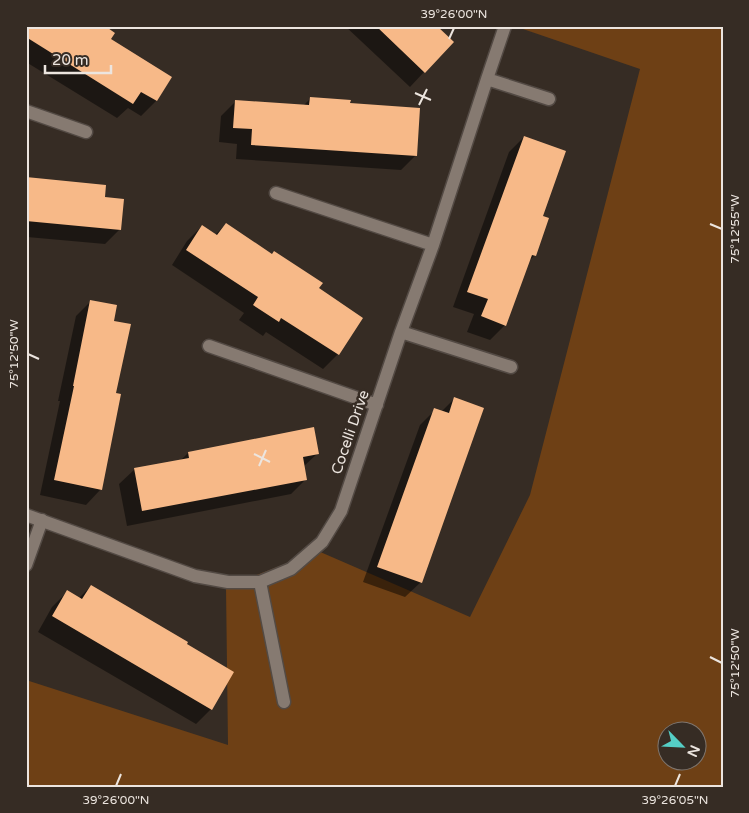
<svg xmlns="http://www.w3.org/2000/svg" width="749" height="813" font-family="'Varela Round',sans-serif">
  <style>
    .green { fill: #6e4015; fill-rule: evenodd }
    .shadow { fill: #0007 }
    .building { fill: #f7b988 }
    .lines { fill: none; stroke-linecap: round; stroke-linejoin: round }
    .minor-casing { stroke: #534a44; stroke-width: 15 }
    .minor { stroke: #867a71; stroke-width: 12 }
    .ticks { fill: none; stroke: #ece5df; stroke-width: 2 }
    .labels { text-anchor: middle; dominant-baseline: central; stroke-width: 5; stroke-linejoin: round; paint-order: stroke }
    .street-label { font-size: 15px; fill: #ece5df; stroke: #362c24 }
    .neatline { fill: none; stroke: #ece5df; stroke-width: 2 }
    .ticks-label { font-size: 12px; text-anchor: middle; fill: #ece5df }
  </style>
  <rect width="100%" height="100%" fill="#362c24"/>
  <!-- green -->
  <path class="green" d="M524,26H723V787H26V680L228,745L226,587L318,551L470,617L530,495L640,69L523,29ZM666,730H696V760H666Z"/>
  <!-- shadow -->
  <path class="shadow" d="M26,26L109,40L170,78L156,101L141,116L128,108L117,118L26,62Z
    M345,26H435L424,72L410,87Z
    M310,99L416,155L401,170L236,159L237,144L219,142L221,116L236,101L303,106Z
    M524,137L535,255L528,262L505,325L490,340L467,332L474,314L453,307L509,152Z
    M26,178L104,198L120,229L105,244L27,237L26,238Z
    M226,224L317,289L362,318L338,354L323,369L266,332L263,336L239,320L244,313L172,265L187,241L202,226L215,235Z
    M91,301L112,322L115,394L101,489L86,505L40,495L60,401H58L76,316Z
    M455,398L421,582L405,597L363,582L420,425L435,410L441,412Z
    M188,453H318L303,467L306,479L291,494L127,526L119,484L135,469L180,461Z
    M91,586L232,673L211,709L196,724L38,632L52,607L67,592L79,598Z"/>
  <!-- building -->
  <path class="building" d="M26,26H105L115,33L111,39L172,77L157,101L141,92L133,104L26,37Z
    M376,26H437L454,42L425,73Z
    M310,97L351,100L350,103L420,108L417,156L251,145L252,129L233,128L235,100L309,105Z
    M524,136L566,151L543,216L549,218L536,256L532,255L506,326L481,316L488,299L467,292Z
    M26,177L106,185L105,197L124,199L121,230L26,221Z
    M226,223L272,254L274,251L323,283L319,288L363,318L339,355L281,318L279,322L253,305L258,297L186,250L202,225L217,235Z
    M90,300L117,305L114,321L131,324L116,393L121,394L102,490L54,480L74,386H73Z
    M454,397L484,408L422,583L377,567L434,408L449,413Z
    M314,427L319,454L303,457L307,480L142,511L134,468L189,458L188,452Z
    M91,585L188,642L187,644L234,672L212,710L52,616L67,590L82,599Z"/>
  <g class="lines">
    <!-- minor casing -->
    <g class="minor-casing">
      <path id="minor" d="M487,79L549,99
        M26,111L86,132
        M276,193L433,245
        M401,332L511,367
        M209,346L377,405
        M26,515L195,576L228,582H260L291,569L322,542L341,511L401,332L433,245L487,79L505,26
        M26,565L42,520
        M260,582L284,702"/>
    </g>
    <!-- minor -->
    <use href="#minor" class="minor"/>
  </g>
  <!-- ticks -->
  <path class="ticks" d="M449,39L454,28M415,93L431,100M419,105L427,89M710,224L722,229M28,354L39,359M254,454L270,462M259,466L266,450M710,657L722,663M116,786L121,774M675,786L680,774"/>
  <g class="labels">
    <!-- street labels -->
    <g class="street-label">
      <text transform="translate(350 432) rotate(-71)">Cocelli Drive</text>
    </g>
  </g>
  <!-- border -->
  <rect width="749" height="813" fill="none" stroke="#362c24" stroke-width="55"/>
  <!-- north arrow -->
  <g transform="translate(682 746) rotate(114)"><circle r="24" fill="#362c24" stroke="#7f766f"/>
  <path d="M0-4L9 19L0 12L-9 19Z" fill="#55cec5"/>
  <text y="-8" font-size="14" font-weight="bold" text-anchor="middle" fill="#ece5df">N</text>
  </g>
  <!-- scale -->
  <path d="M45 65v8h66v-8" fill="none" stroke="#ece5df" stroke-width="2.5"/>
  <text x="52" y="65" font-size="15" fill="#ece5df" stroke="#362c24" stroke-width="4" paint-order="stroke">20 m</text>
  <rect x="28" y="28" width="694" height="758" class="neatline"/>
  <g class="ticks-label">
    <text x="454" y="18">39°26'00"N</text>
    <text transform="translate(735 229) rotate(-90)" y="4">75°12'55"W</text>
    <text transform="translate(14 354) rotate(-90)" y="4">75°12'50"W</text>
    <text transform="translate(735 663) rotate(-90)" y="4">75°12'50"W</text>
    <text x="116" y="804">39°26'00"N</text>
    <text x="675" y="804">39°26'05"N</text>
  </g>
</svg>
